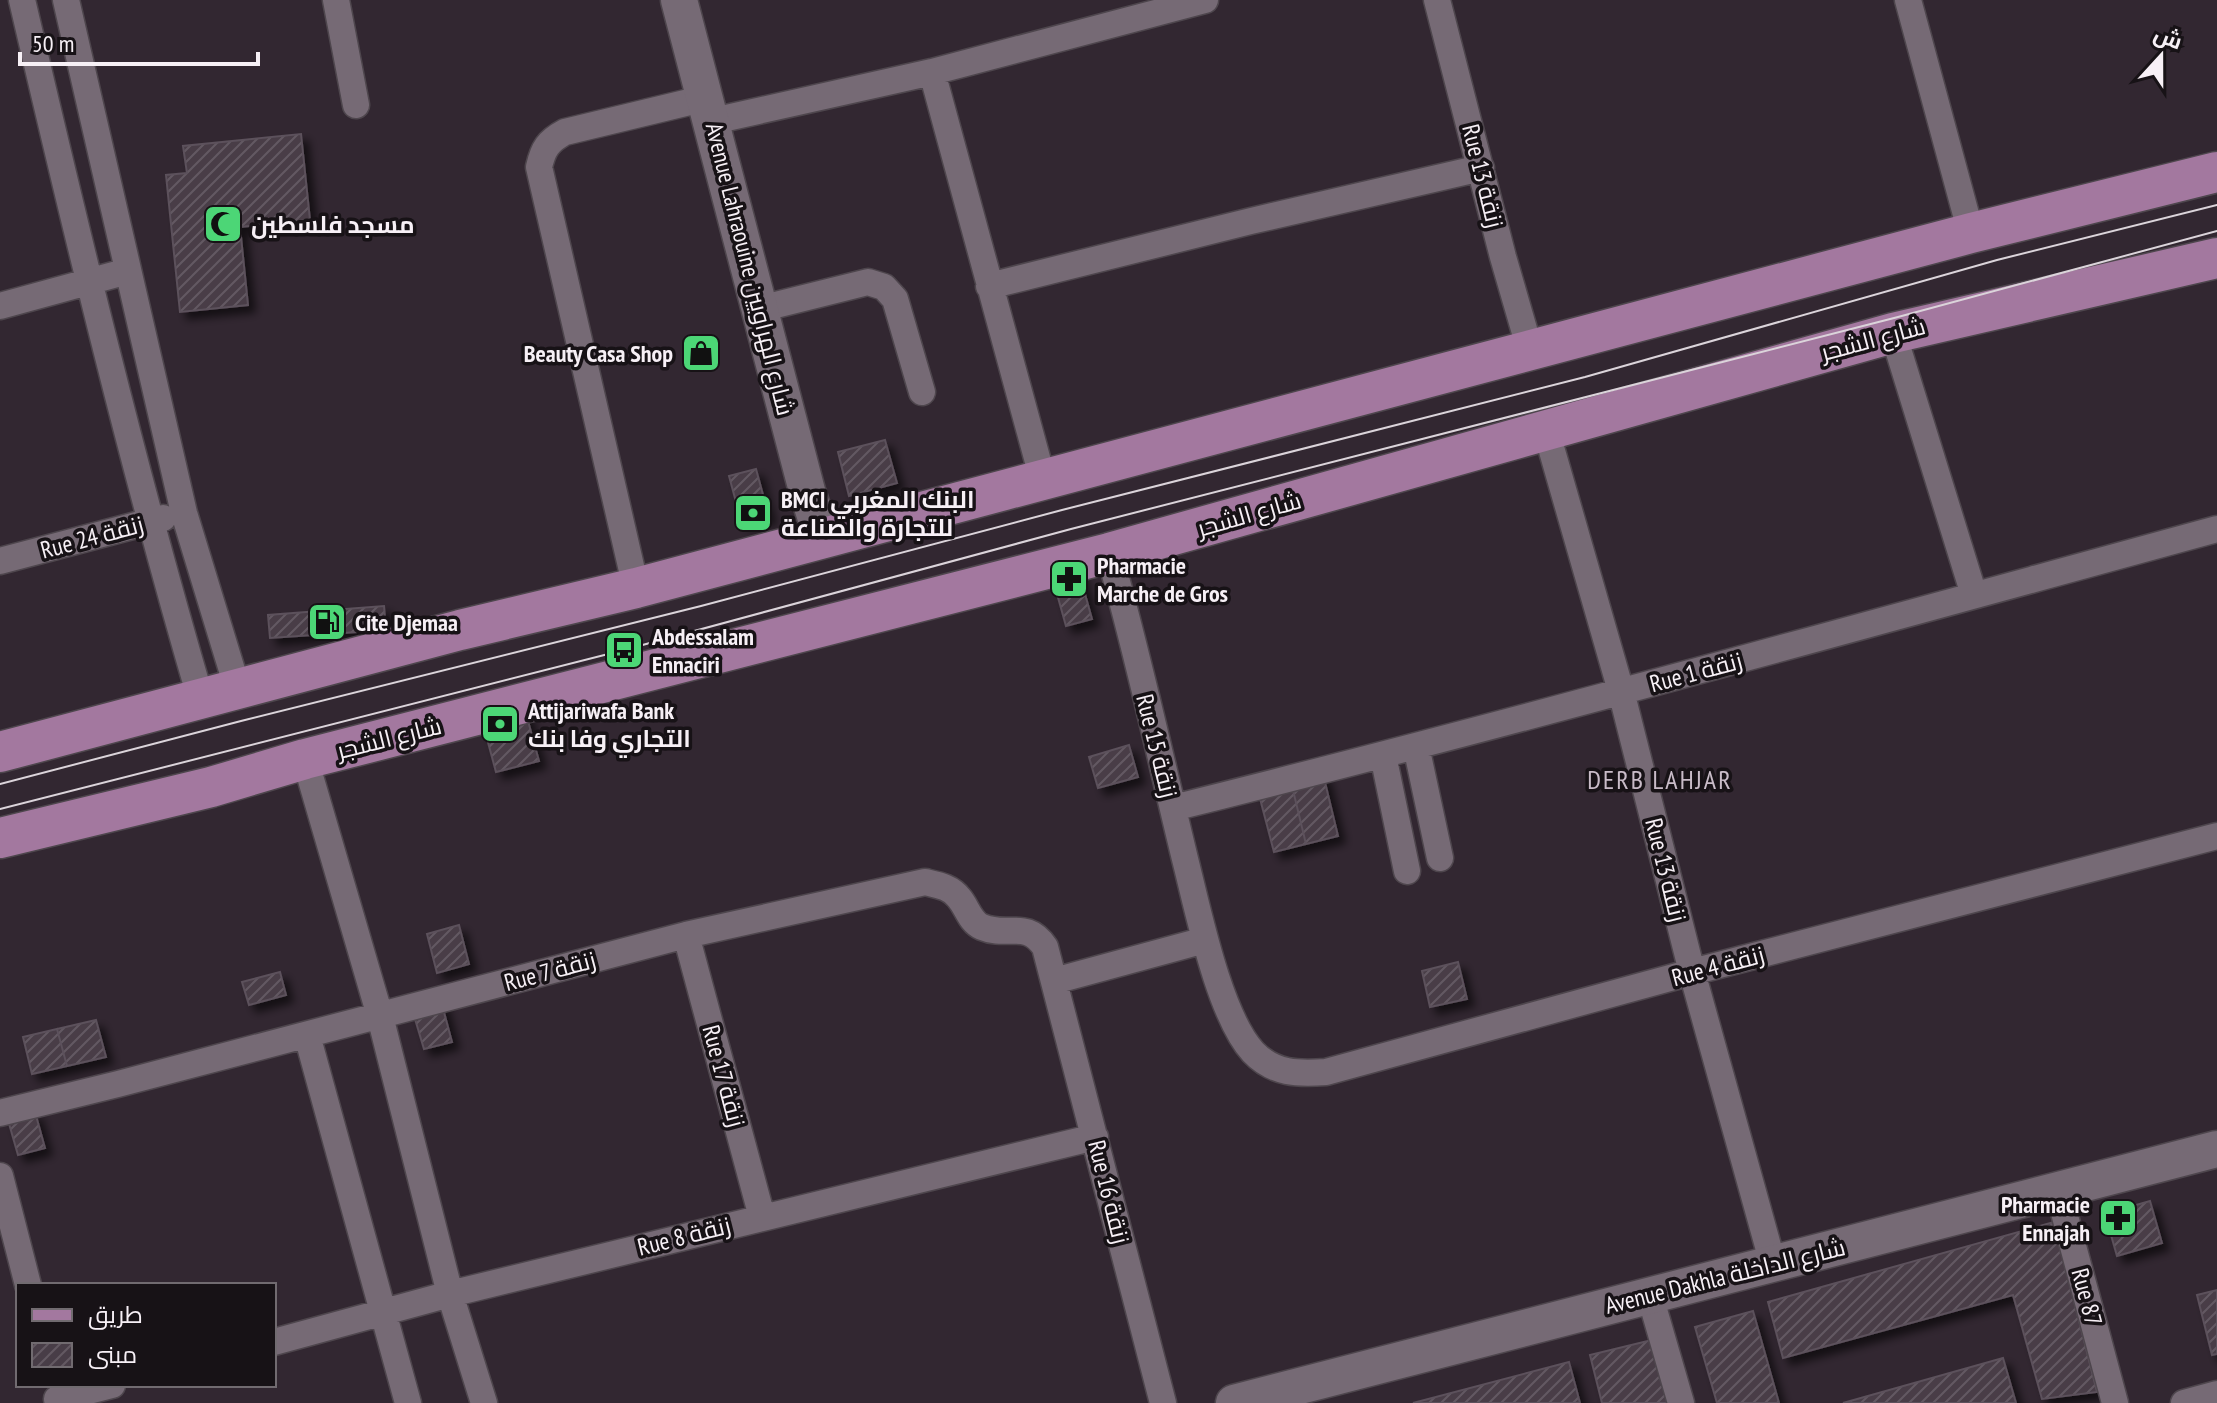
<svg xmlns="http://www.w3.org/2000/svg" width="2217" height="1403" font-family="'PT Sans Narrow',Cairo,sans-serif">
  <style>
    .building { fill: url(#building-hatch); stroke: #5c515b; stroke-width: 2; filter: url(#shadow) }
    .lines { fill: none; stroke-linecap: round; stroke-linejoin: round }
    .street-casing { stroke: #4e464d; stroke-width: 29 }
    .secondary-casing { stroke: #4e464d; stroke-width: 39 }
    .primary-casing { stroke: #4e464d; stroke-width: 43 }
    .street { stroke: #766a75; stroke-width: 26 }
    .secondary { stroke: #766a75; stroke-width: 36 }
    .primary { stroke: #a3789f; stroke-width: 40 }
    .tram { stroke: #dbd4da; stroke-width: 2 }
    .labels { text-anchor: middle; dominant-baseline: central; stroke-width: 7; stroke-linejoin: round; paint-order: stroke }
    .street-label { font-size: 24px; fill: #f7f0f6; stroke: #171216 }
    .poi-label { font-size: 24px; font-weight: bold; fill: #f7f0f6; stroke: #171216; text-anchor: start }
    .neighbourhood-label { font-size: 26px; letter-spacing: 2px; fill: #c9bcc8; stroke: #171216 }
  </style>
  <defs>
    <pattern id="building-hatch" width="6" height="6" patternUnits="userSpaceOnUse" patternTransform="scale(2)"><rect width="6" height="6" fill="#483d47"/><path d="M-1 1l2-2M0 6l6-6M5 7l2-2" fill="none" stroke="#635962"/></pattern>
    <filter id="shadow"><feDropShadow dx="7" dy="7" stdDeviation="4" flood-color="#0009"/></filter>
  </defs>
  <rect width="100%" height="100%" fill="#322731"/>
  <!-- building -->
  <path class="building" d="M301,134L310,220L240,227L248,305L180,312L166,175L187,173L183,146Z
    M885,440L897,483L849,496L838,452Z
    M756,469L769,517L742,524L729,476Z
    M1078,569L1092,619L1066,626L1052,576Z
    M384,606L386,630L270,638L268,615Z
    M525,710L539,761L496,772L482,720Z
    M1129,745L1138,777L1098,788L1089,757Z
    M1323,774L1338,836L1306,844L1291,782Z
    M1291,782L1306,844L1274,852L1258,791Z
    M459,925L469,964L437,973L427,934Z
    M1458,962L1467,999L1430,1007L1422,971Z
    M280,972L286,995L249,1005L242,982Z
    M441,1001L452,1042L424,1049L412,1009Z
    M96,1020L106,1057L67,1066L57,1029Z
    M57,1029L67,1066L32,1074L23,1037Z
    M35,1112L45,1148L18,1155L8,1120Z
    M2150,1201L2162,1243L2117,1256L2105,1214Z
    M2054,1222L2097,1392L2042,1399L2013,1295L1783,1358L1768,1302Z
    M2217,1290V1354L2212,1355L2197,1295Z
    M1753,1311L1779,1403H1717L1695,1327Z
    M1652,1340L1668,1403H1602L1590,1355Z
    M2003,1358L2016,1403H1843Z
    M1569,1362L1580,1403H1413Z"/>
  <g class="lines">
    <!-- street casing -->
    <g class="street-casing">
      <path id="street" d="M22,0C77,235 133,468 201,700
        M66,0L184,513L238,690
        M336,0L356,105
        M1437,0L1503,257L1530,350
        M1908,0L1971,233
        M932,72L1043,480
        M713,121L932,72L1205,0
        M989,286L1251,221L1481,168
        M0,306L128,271
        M760,309L868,282L884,287L895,299L922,392
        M1893,333L1974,595
        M1546,430L1621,691L1692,972L1773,1264
        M1109,553C1138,654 1160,757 1185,859C1198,910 1219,1015 1253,1052C1274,1074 1298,1074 1326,1072L1692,972L2217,836
        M0,561L163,518
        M636,588L539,167C543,149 548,141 565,132L706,98
        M1416,746L1440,858
        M1383,755L1407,871
        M305,759L380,1016L450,1294L484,1403
        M1173,808C1522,721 1869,624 2217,529
        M686,935L762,1217
        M1054,981L1205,940
        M307,1035L408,1403
        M0,1113L118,1084L686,935L925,882C938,885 951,887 959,898C967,907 970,922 982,927C1008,938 1026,919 1045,947L1163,1403
        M0,1176L28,1285
        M2058,1190L2115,1403
        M1650,1296L1681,1403
        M274,1342L450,1294L1095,1137
        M57,1399L112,1385
        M2184,1403L2217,1394"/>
    </g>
    <!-- secondary casing -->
    <g class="secondary-casing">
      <path id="secondary" d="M679,0L807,491L822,537
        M1234,1403L2217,1149"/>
    </g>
    <!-- primary casing -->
    <g class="primary-casing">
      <path id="primary" d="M0,752L460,630L636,588L1971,233L2217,172
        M0,838L211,787L305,759L1109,553L1893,333L2217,258"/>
    </g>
    <!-- street -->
    <use href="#street" class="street"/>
    <!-- secondary -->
    <use href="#secondary" class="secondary"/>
    <!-- primary -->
    <use href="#primary" class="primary"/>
    <!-- tram -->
    <path class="tram" d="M0,784L241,721L701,606L1062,510L1585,377L1997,260L2217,205
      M0,809L624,650L1071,529L1898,317L2217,231"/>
  </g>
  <!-- icons -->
  <defs>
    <g id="mosque-square" transform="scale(2)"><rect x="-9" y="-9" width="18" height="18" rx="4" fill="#4cd676" stroke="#171216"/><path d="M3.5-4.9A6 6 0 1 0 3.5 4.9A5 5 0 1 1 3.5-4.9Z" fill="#111"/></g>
    <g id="shop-square" transform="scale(2)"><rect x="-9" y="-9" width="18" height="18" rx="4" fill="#4cd676" stroke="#171216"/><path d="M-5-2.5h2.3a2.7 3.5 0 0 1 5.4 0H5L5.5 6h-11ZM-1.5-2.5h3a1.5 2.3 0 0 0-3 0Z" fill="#111"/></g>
    <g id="bank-square" transform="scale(2)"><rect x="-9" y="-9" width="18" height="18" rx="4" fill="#4cd676" stroke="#171216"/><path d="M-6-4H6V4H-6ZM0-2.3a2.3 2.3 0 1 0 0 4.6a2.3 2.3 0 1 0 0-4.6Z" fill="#111"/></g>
    <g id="pharmacy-square" transform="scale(2)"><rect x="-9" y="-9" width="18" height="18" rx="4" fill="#4cd676" stroke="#171216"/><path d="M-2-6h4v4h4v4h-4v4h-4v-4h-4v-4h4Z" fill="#111"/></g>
    <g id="fuel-square" transform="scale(2)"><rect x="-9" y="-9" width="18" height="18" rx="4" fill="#4cd676" stroke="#171216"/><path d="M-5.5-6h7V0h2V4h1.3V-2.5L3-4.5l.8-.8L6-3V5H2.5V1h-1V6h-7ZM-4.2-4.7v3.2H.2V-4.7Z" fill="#111"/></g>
    <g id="bus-square" transform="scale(2)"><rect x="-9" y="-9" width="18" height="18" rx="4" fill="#4cd676" stroke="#171216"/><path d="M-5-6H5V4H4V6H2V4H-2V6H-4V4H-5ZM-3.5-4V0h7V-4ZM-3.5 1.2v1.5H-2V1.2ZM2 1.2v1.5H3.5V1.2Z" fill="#111"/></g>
  </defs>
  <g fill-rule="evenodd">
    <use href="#mosque-square" x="223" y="224"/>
    <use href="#shop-square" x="701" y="353"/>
    <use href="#bank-square" x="753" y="513"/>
    <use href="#pharmacy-square" x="1069" y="579"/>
    <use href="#fuel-square" x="327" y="622"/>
    <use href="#bus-square" x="624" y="650"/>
    <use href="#bank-square" x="500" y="724"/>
    <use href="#pharmacy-square" x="2118" y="1218"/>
  </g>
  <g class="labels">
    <!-- street labels -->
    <g class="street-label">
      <text transform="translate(1483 176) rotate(76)">Rue 13 زنقة</text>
      <text transform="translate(750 269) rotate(76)">Avenue Lahraouine شارع الهراويين</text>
      <text transform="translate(1873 339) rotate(-15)">شارع الشجر</text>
      <text transform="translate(1249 514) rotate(-16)">شارع الشجر</text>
      <text transform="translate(92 537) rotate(-15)">Rue 24 زنقة</text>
      <text transform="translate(1696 672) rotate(-15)">Rue 1 زنقة</text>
      <text transform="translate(389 738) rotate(-14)">شارع الشجر</text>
      <text transform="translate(1157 746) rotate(76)">Rue 15 زنقة</text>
      <text transform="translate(1666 870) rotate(76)">Rue 13 زنقة</text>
      <text transform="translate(1718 966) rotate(-15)">Rue 4 زنقة</text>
      <text transform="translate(550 971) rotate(-15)">Rue 7 زنقة</text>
      <text transform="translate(724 1076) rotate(75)">Rue 17 زنقة</text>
      <text transform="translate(1109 1192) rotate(76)">Rue 16 زنقة</text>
      <text transform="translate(684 1236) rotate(-14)">Rue 8 زنقة</text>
      <text transform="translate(1725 1276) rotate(-14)">Avenue Dakhla شارع الداخلة</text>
      <text transform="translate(2087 1297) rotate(75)">Rue 87</text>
    </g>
    <!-- poi labels -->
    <g class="poi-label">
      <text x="251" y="224">مسجد فلسطين</text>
      <text x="673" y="353" text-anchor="end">Beauty Casa Shop</text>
      <text x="781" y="499">BMCI البنك المغربي<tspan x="781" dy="28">للتجارة والصناعة</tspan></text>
      <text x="1097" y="565">Pharmacie<tspan x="1097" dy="28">Marche de Gros</tspan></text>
      <text x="355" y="622">Cite Djemaa</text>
      <text x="652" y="636">Abdessalam<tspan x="652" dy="28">Ennaciri</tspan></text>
      <text x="528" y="710">Attijariwafa Bank<tspan x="528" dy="28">التجاري وفا بنك</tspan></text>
      <text x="2090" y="1204" text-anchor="end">Pharmacie<tspan x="2090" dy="28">Ennajah</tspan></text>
    </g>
    <!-- neighbourhood labels -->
    <g class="neighbourhood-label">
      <text x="1660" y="779">DERB LAHJAR</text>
    </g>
  </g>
  <!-- legend -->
  <rect x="16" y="1283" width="260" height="104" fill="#171216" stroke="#716b70" stroke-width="2"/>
  <rect x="32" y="1309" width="40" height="12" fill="#a3789f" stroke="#716b70" stroke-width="2"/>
  <text x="88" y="1323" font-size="24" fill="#f7f0f6">طريق</text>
  <rect x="32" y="1343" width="40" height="24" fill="url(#building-hatch)" stroke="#716b70" stroke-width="2"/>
  <text x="88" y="1363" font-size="24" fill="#f7f0f6">مبنى</text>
  <!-- north arrow -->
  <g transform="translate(2161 56) rotate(21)" stroke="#171216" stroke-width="6" paint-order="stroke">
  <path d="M0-6L14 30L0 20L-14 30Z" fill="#f7f0f6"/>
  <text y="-12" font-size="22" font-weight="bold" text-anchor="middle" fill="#f7f0f6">ش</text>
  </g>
  <!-- scale -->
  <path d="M20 52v12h238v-12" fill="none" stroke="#f7f0f6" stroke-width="4"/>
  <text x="32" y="52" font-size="24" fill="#f7f0f6" stroke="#171216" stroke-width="6" paint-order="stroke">50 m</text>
</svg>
